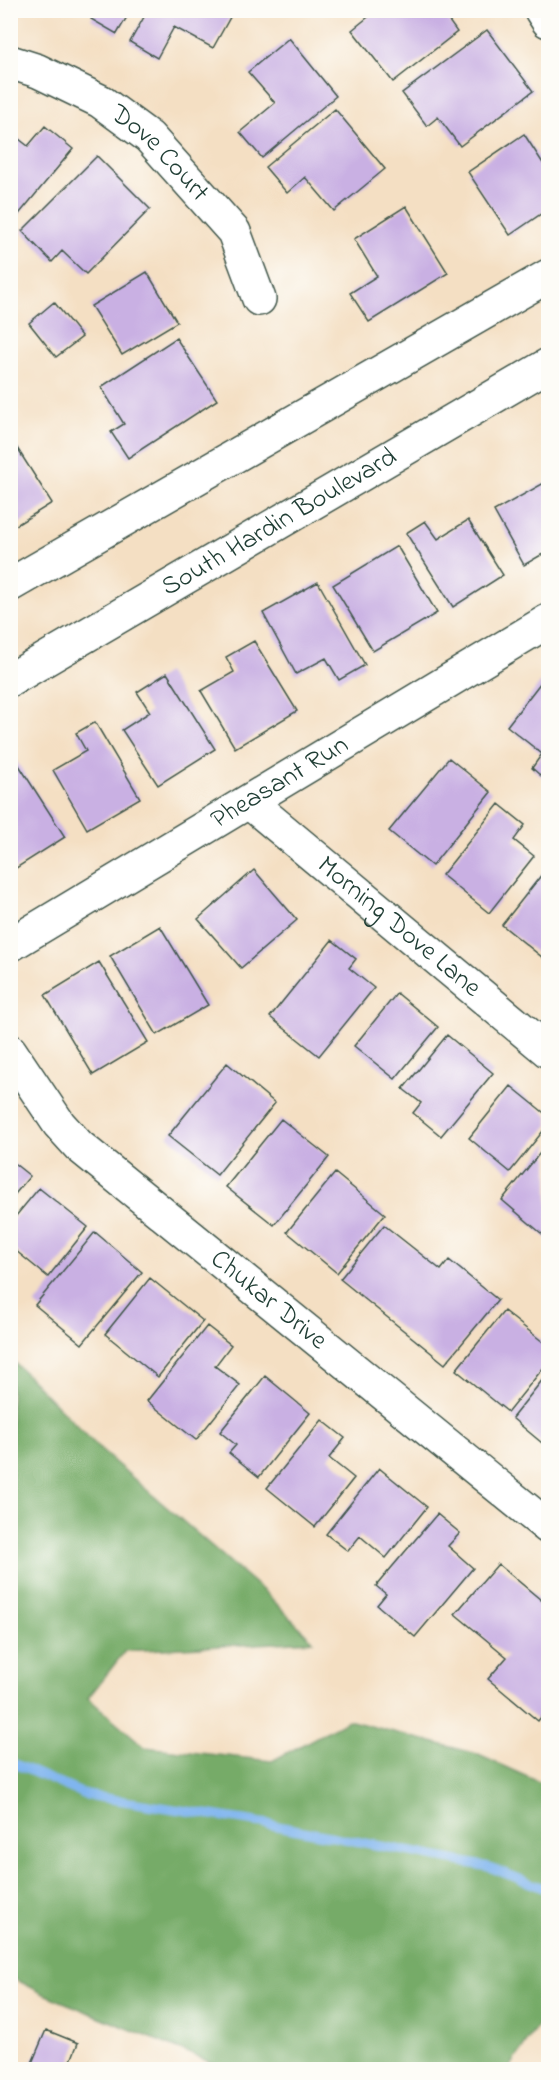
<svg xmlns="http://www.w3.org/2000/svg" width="559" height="2080" font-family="'Indie Flower',sans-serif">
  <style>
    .forest { fill: #76ab67; stroke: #4a744e; stroke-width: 1.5 }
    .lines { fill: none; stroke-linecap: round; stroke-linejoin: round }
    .stream { stroke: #80b5ef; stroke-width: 9 }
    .building { fill: #c9b0e3 }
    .street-casing { stroke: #3f5549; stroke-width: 36 }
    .secondary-casing { stroke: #3f5549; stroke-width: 36 }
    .street { stroke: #fff; stroke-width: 33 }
    .secondary { stroke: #fff; stroke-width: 33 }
    .labels { text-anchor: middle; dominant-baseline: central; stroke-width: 4.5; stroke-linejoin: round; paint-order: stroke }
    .street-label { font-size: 27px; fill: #1f3d34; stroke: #fdfcf7 }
  </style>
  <rect width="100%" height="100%" fill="#fdfcf7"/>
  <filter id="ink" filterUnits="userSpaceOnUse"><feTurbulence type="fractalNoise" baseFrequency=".0167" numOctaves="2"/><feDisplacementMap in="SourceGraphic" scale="12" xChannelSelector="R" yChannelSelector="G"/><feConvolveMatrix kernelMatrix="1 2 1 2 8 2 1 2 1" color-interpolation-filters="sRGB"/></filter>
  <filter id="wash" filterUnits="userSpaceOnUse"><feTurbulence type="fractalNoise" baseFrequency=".008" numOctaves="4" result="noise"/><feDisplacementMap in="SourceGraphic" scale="24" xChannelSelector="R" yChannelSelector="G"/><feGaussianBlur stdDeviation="1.35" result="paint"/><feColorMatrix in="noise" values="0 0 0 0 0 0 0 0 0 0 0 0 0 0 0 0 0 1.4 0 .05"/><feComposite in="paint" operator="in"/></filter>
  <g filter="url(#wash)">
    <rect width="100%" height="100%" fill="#f4dfc3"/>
    <!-- forest -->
    <path class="forest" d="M11,1359L103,1452L267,1594L313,1641L125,1651L88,1698L145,1747L272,1761L348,1720L474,1753L548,1786V2010L509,2069H227L46,1995L11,1977Z"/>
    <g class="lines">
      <!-- stream -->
      <path class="stream" d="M10,1762L86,1795L262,1823L489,1867L548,1890"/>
    </g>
    <g id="blocks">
      <!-- building -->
      <path class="building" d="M96,10H131L117,34L91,19Z
        M148,10H234L213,48L174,27L157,58L130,42Z
        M377,10H441L457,32L393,82L352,30Z
        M487,30L533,91L460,146L438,117L427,126L402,93Z
        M289,38L336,96L262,158L240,132L275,103L248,72Z
        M335,109L385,169L334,211L305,177L287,193L265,167Z
        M45,126L73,149L10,225V132L28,146Z
        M524,134L548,171V209L510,235L468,172Z
        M97,156L150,209L86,274L62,251L52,262L22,231Z
        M406,206L448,273L369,322L350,293L377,276L354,239Z
        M147,272L177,322L122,355L91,306Z
        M54,302L82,337L56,357L29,323Z
        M176,338L217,400L128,458L111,432L124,424L101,387Z
        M10,437L52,503L10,529Z
        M544,483L548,492V551L524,565L494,511Z
        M468,520L503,575L453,607L406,533L425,521L438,539Z
        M397,546L437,613L373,651L333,585Z
        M318,582L365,665L339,680L326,658L296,674L263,613Z
        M254,641L297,711L235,748L201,691L234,672L226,657Z
        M167,673L215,749L158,785L122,730L150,712L137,692Z
        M548,673V782L532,768L542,754L507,726Z
        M95,722L140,798L87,829L53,770L86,751L76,733Z
        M449,758L491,792L432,866L389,831Z
        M15,759L65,837L10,872V762Z
        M499,804L525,825L514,840L534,856L489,913L442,875Z
        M547,868L548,959L547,961L502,925Z
        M254,870L297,920L241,968L198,919Z
        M160,926L208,1005L157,1035L110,956Z
        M332,940L356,959L349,968L374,988L319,1056L270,1017Z
        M99,962L148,1042L93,1075L45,995Z
        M397,993L438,1027L395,1079L354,1046Z
        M447,1035L493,1073L441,1136L413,1113L421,1103L403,1089Z
        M227,1063L275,1103L217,1175L168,1136Z
        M511,1086L548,1116V1125L510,1172L469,1138Z
        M281,1119L329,1157L274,1225L226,1187Z
        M548,1143V1239L502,1200Z
        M10,1160L30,1176L10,1200Z
        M335,1173L385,1214L337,1273L287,1232Z
        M39,1188L88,1227L48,1277L10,1246V1223Z
        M384,1225L441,1270L449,1260L498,1300L445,1364L340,1279Z
        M95,1232L142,1272L82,1344L35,1305Z
        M150,1278L203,1321L158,1377L105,1334Z
        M504,1311L548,1346V1362L508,1412L456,1370Z
        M207,1326L231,1345L215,1366L240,1385L196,1440L147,1401Z
        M548,1373V1448L512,1418Z
        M265,1376L310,1413L259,1477L229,1453L236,1445L220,1432Z
        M322,1420L345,1438L329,1458L354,1478L315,1527L267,1488Z
        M379,1468L427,1507L386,1558L360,1536L348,1551L326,1534Z
        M437,1514L460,1533L448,1546L473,1568L415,1637L377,1605L386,1594L376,1586Z
        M498,1564L547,1605L545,1607L548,1611V1708L538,1721L488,1679L507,1657L455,1614Z
        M46,2030L78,2043L68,2068L60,2065L58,2070H29Z"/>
    </g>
  </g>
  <g filter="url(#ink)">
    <use href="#blocks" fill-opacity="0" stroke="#3f5549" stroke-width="1.5"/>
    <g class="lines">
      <!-- street casing -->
      <g class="street-casing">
        <g id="street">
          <path d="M541,10L548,21"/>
          <path id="s1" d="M10,62L38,71L100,101L149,137L234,232L259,299"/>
          <path id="s2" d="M249,802L548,1051"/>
          <path id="s3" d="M10,945L548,621"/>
          <path id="s4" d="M10,1051L59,1124L79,1146L548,1527"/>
        </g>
      </g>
      <!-- secondary casing -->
      <g class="secondary-casing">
        <g id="secondary">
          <path d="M10,585L548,276"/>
          <path id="s5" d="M10,680L548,365"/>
        </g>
      </g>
      <!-- street -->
      <use href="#street" class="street"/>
      <!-- secondary -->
      <use href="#secondary" class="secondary"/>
    </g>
  </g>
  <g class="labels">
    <!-- street labels -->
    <g class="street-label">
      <text stroke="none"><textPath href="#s1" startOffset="178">Dove Court</textPath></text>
      <text stroke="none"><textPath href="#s5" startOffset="312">South Hardin Boulevard</textPath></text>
      <text stroke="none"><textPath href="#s3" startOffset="315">Pheasant Run</textPath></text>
      <text stroke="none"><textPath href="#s2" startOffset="195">Morning Dove Lane</textPath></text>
      <text stroke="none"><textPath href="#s4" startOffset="362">Chukar Drive</textPath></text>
    </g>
  </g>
  <!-- margin -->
  <rect width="559" height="2080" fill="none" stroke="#fdfcf7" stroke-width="36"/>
</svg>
